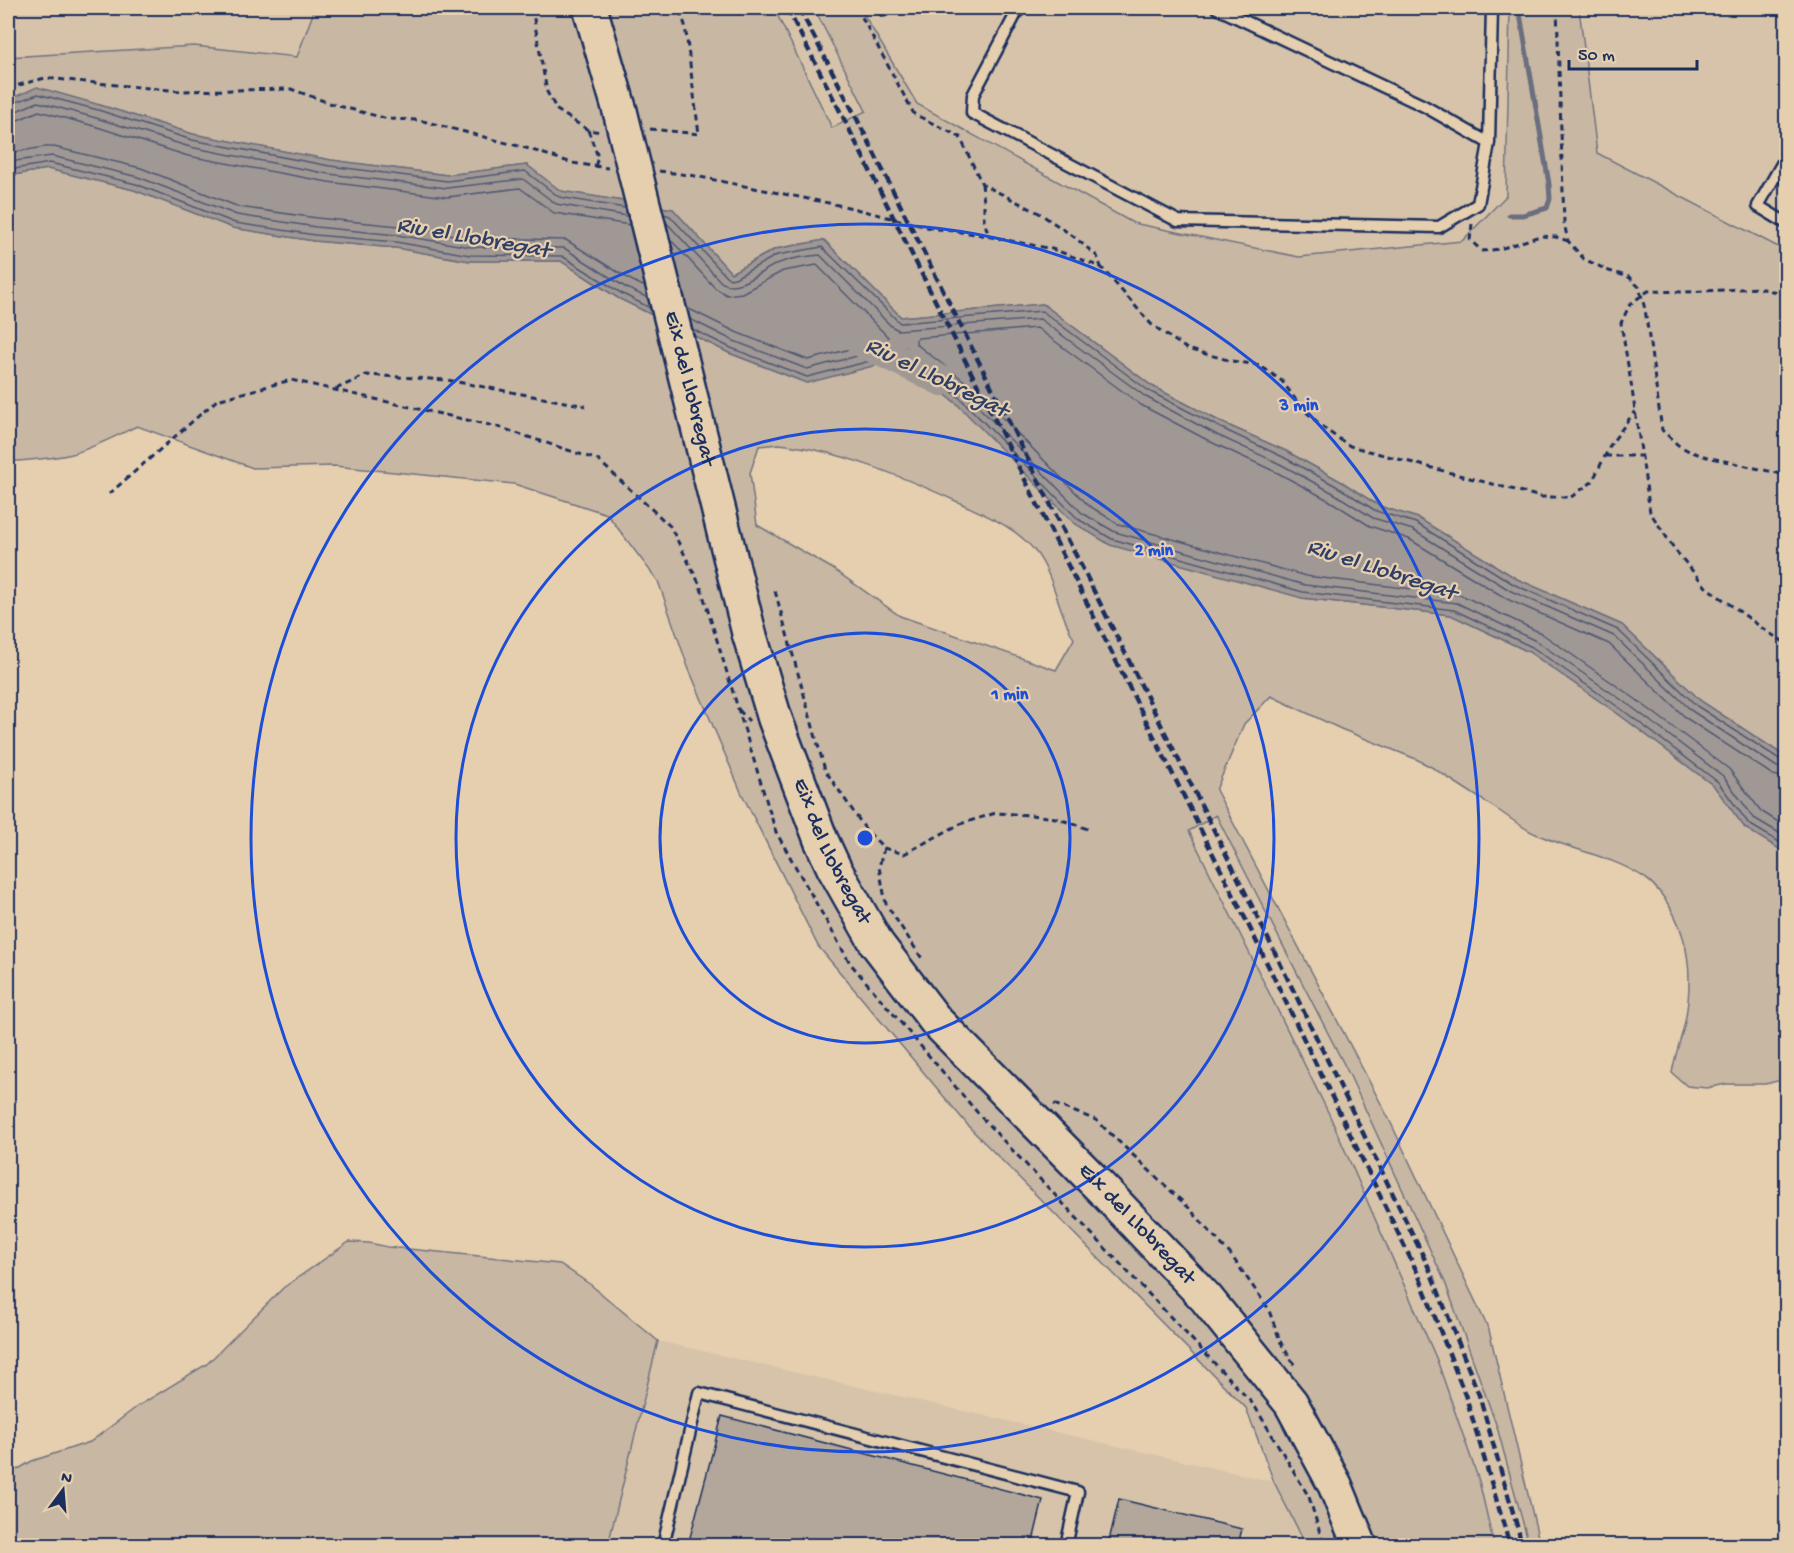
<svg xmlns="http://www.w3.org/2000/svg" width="1794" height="1553" font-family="'Gochi Hand',sans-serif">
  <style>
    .built { fill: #d6c3a9 }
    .green { fill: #c8b7a3; stroke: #727380; stroke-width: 1.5; fill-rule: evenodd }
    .water { fill: #a09894; stroke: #6b6e7e; stroke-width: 1.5 }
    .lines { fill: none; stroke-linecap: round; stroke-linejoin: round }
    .shore { stroke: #505974; stroke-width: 1.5 }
    .stream { stroke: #6b6e7e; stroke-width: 5 }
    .river { stroke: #a09894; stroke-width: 30 }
    .building { fill: #b3a79b; stroke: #1b2f5e; stroke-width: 1.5 }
    .lane-casing { stroke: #1b2f5e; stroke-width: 15 }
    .highway-casing { stroke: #1b2f5e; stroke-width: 38 }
    .path { stroke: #1b2f5e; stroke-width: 3; stroke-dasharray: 6 4.5; stroke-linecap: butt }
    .lane { stroke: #e5cfaf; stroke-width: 10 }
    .highway { stroke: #e5cfaf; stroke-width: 33 }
    .rail { stroke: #1b2f5e; stroke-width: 4.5; stroke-dasharray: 9 4.5; stroke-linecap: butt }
    .highway-bridge-casing { stroke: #1b2f5e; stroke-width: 38; stroke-linecap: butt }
    .highway-bridge { stroke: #e5cfaf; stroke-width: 33 }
    .ring { fill: none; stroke: #1d4ed8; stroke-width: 3 }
    .labels { text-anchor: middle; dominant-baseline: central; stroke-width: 4.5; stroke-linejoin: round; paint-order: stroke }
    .street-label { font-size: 22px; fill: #1b2f5e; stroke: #e5cfaf }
    .water-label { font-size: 24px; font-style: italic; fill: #2f3f66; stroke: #e5cfaf }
    .centre { fill: #1d4ed8; stroke: #e5cfaf; stroke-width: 3 }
    .ring-label { font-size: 18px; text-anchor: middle; font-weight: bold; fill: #1d4ed8; stroke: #e5cfaf; stroke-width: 4.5; stroke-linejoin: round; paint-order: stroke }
  </style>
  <rect width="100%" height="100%" fill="#e5cfaf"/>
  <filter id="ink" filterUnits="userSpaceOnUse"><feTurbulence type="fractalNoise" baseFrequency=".0167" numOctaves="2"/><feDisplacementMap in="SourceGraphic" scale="12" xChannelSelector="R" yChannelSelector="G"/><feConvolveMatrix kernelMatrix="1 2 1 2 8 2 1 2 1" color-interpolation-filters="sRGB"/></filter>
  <g filter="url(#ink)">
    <!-- built -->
    <path class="built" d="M8,8H315L298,57L194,46L8,57Z
      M774,8H814L866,111L832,128Z
      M860,8H1510L1506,196L1462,241L1299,257L1133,223L917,104Z
      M1579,8H1786V251L1597,153Z
      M1217,815L1350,1076L1445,1282L1497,1427L1529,1545H1494L1479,1480L1437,1360L1329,1114L1189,830Z
      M658,1341L1274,1482L1306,1545L608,1546Z"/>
    <!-- green -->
    <path class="green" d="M315,8H774L832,128L866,111L814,8H860L917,104L1133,223L1299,257L1462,241L1506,196L1510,8H1579L1597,153L1786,251V757L1701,701L1622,625L1517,579L1418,518L1379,506L1342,482L1286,451L1223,423L1152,386L1043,304L901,317L824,240L775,249L731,273L673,209L560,191L527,165L447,175L331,160L193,134L100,105L8,100V57L194,46L297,57Z
      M48,169L134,190L233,228L314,241L396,248L470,261H561L618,298L729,353L806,383L900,359L956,403L1302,598L1451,615L1529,652L1621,716L1714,786L1745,828L1786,853V1079L1765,1084H1726L1707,1088L1687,1086L1672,1073C1675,1053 1683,1035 1686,1016C1693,974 1689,933 1664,898C1659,891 1653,883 1645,878C1613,856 1571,850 1536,834C1524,829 1513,820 1501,812C1478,797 1456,783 1433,768L1416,759L1341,729L1271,696L1244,724L1216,790L1389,1119L1489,1330L1540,1545H1529L1497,1427L1445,1282L1350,1076L1216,815L1189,831L1329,1114L1437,1360L1479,1481L1494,1545H1306L1274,1482L1246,1408L971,1129L818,946L741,792L688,667L658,581L607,514L514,484L334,466L253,468L137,426C116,436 95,447 72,454C51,459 29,460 8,462V176ZM779,444C839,450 903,477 958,502C985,515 1016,527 1035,551C1054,575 1058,611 1074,639L1056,670L900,616L833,569L757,525L750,473L759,446Z
      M349,1242L369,1243L388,1247L560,1264L591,1285L658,1341L608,1545H8V1475L32,1461L90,1442L138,1406L207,1364L283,1288Z"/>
    <!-- water -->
    <path class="water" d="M37,87L100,105L193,134L331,160L447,175L527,165L561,191L673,209L731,273L776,249L824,240L901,317L1043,304L1152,386L1223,423L1286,451L1342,482L1379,506L1418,518L1517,579L1622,625L1701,701L1786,757V853L1745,828L1714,786L1621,716L1529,652L1451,615L1302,598L1110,545L1074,523L956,403L900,359L807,383L729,353L618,298L561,261H470L396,248L314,241L233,228L134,190L48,169L8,176V100Z"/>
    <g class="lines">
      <!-- shore -->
      <path class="shore" d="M8,105L38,94L98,110L192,140L330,166L447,181L525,171L559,197L625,208
        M8,113L14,112L38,102L96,118L190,147L329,174L447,188L523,179L556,204L627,216
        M8,122L18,120L39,111L94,126L188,156L328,182L447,197L520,188L554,213L630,225
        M8,153L45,147H54L141,168L239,207L317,218L399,226L472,238L566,240L629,279L645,287
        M8,162L52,156L138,177L237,215L316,227L397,235L471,247L564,248L625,287L648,298
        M8,170L50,163L136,184L235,223L315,235L396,242L470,255L562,256L621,293L650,308
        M664,214L670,216L726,276L730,279L735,278L777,255L822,247L900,323L1042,311L1149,391L1221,428L1283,457L1338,487L1376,511L1416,523L1515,585L1618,630L1697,706L1781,760L1786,761
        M666,222L721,282C739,294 764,267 782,262C793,258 808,256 820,255L891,326L898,330L1040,319L1146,397L1217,435L1280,464L1335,494L1373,518L1413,530L1511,591L1614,636L1692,711L1777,767L1786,769
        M671,240L715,288L727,295L742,293L783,271L817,265L888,337L885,340L808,360L738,333L687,308
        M690,319L734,341L807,369L896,346L905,347L965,393L1082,513L1115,532L1305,585L1457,603L1536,641L1629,705L1723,776L1754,818L1786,837
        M692,329L731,348L807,377L898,354H902L960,398L1078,519L1112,539L1303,592L1454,610L1532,647L1624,711L1718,782L1749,824L1786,846
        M1786,778L1773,775L1686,718L1609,644L1507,599L1409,539L1370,526L1330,501L1276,472L1213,443L1141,405L1037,328L918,338L916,340V344L971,386L1088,505L1118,524L1306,576L1461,595L1541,633L1634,698L1729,769L1761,811L1786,827"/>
      <!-- stream -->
      <path class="stream" d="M1509,215H1523L1547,208L1550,199L1549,184L1519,8"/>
      <!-- river -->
      <path class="river" d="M861,342L942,381"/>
    </g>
    <!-- building -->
    <path class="building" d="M722,1416L1043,1500L1032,1545H688Z
      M1119,1499L1242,1529L1238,1545H1108Z"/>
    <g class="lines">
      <!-- lane casing -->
      <g class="lane-casing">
        <path id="lane" d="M1019,8L973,95L972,113L1178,221L1439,227L1478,204L1489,143L1492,8
          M1217,8L1424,106L1489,143
          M884,10L886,8
          M1786,157L1758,206L1786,223
          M663,1546L699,1393L1078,1492L1066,1546"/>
      </g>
      <!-- highway casing -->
      <g class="highway-casing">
        <g id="highway">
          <path d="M590,8L620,111"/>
          <path id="s1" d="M749,633L775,719L821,840L834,868L877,944L936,1021L1107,1194L1206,1298L1291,1403L1335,1485L1360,1546"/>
        </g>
      </g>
      <!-- path -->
      <path class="path" d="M532,8L547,92L557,110L588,130L601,132
        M857,8L914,114L960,137L982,184L1039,213L1073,236L1097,256L1101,267
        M1557,8L1564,223L1568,241L1584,259L1609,271L1629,277L1639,287L1645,309L1662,430L1678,445L1689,451L1707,457L1786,475
        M8,88L45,78L180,91L291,89L335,105L388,119L419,120L526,148L572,163L608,168
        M650,129L699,134L685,25L679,8
        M588,130L598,157L595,167
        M659,171L695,176L848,207L931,228L976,234L1052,249L1101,267L1151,324L1187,349L1232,361L1259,365L1282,381L1301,407L1326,430L1350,446L1541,497H1571L1592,482L1611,444L1635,411
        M982,184L984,203V221L989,236
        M1472,224L1470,240L1482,251L1500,249L1540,236L1556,237L1568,241
        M1786,294L1758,288L1686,292L1648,291L1630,304L1621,323L1631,383L1650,512L1675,550L1706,587L1769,633L1786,643
        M336,389L366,375L447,380L586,406
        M1605,456H1641
        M109,494L217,400L291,380L498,427L598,460L670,526L700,585L776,832L850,963L982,1118L1254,1405L1309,1497L1324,1546
        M775,591L825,770L866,830L884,848L904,854L960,824L996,813L1031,815L1056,818L1088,829
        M739,710L749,721
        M884,848L879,867L886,904L923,960
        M1054,1104L1096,1120L1188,1207L1231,1255L1268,1308L1281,1343L1295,1366"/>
      <!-- lane -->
      <use href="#lane" class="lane"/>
      <!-- highway -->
      <use href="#highway" class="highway"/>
      <!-- rail -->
      <path class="rail" d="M787,8L844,119L1245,918L1419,1276L1467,1400L1510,1546
        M799,8L855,115L1256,914L1429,1268L1479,1395L1519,1533L1521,1546"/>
      <!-- highway-bridge casing -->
      <g class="highway-bridge-casing">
        <g id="highway-bridge">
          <path id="s2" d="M620,111L749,633"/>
        </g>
      </g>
      <!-- highway-bridge -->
      <use href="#highway-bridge" class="highway-bridge"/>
    </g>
  </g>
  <!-- distance rings -->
  <g class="ring">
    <circle cx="865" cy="838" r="205"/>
    <circle cx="865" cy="838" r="409"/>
    <circle cx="865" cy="838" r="614"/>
  </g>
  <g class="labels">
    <!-- street labels -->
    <g class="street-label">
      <text stroke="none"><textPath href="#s2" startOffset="286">Eix del Llobregat</textPath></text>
      <text stroke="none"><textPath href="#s1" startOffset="234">Eix del Llobregat</textPath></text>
      <text stroke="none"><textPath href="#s1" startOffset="720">Eix del Llobregat</textPath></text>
    </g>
    <!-- water labels -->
    <g class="water-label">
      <text transform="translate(473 239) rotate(10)">Riu el Llobregat</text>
      <text transform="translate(936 379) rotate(26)">Riu el Llobregat</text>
      <text transform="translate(1381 571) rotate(18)">Riu el Llobregat</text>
    </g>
  </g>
  <circle cx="865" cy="838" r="9" class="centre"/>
  <g class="ring-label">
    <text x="1299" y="410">3 min</text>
    <text x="1154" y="555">2 min</text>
    <text x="1010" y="699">1 min</text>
  </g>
  <!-- margin -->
  <rect width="1794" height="1553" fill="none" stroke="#e5cfaf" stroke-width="30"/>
  <rect x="15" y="15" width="1764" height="1523" fill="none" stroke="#1b2f5e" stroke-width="2" filter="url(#ink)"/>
  <!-- north arrow -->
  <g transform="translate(63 1490) rotate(16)" stroke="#e5cfaf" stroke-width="4.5" paint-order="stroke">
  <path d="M0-4.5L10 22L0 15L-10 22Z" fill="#1b2f5e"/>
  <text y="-9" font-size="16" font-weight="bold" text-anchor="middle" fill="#1b2f5e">N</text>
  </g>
  <!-- scale -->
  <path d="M1569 60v9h128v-9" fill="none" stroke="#1b2f5e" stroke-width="3"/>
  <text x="1578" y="60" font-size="18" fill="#1b2f5e" stroke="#e5cfaf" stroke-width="4.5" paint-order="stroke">50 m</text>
</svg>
